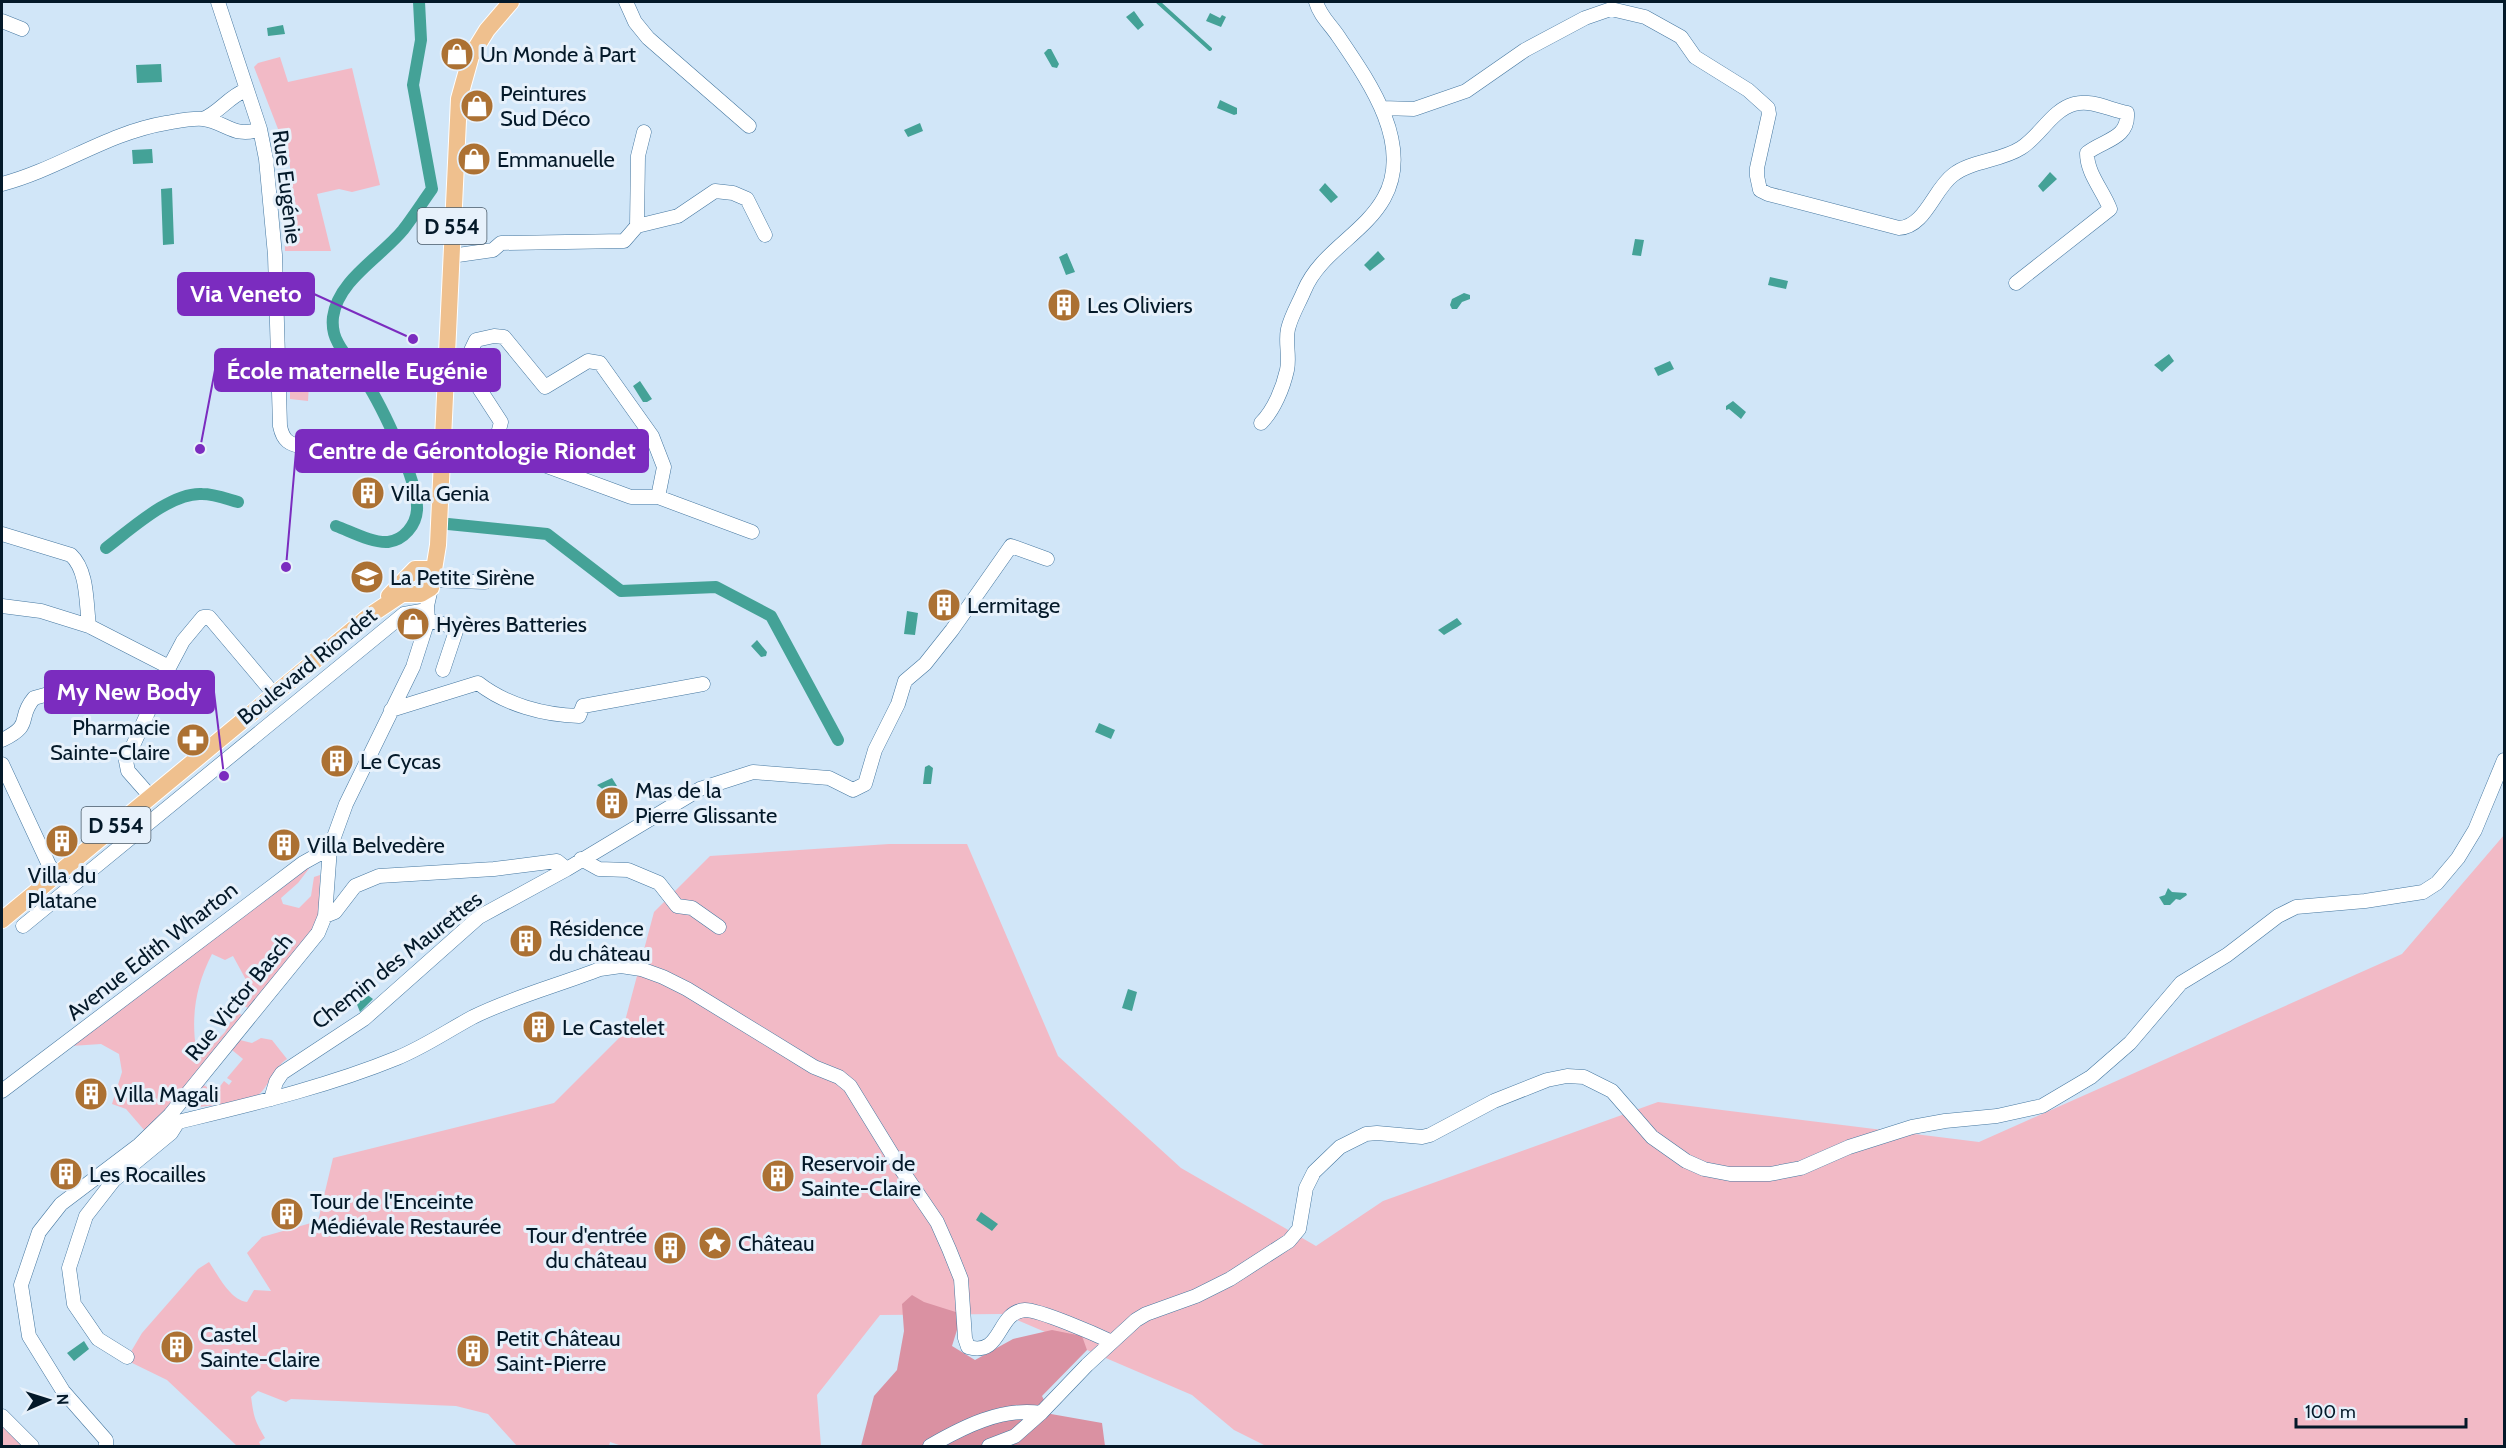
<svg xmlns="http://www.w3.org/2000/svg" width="2506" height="1448" font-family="Cabin,sans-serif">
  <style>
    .green { fill: #f2bac6 }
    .forest { fill: #da91a2 }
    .water { fill: #44a297 }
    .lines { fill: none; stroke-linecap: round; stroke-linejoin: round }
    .stream { stroke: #44a297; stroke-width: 4 }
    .canal { stroke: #44a297; stroke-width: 12 }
    .minor-casing { stroke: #4577a0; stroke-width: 15 }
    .major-casing { stroke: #fff; stroke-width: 18 }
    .minor { stroke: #fff; stroke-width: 14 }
    .major { stroke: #efc08e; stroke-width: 16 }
    .labels { text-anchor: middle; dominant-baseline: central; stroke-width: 6; stroke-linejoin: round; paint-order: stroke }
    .shield { fill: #e7f1fb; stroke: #485a68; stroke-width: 1.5 }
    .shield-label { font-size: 21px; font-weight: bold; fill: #041929 }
    .poi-label { font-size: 22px; fill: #041929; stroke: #e7f1fb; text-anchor: start }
    .street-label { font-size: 22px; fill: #041929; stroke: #e7f1fb }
    .leader { fill: none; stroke: #7b2cbf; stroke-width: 2 }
    .callout-dot { fill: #7b2cbf; stroke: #e7f1fb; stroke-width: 2 }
    .callout { fill: #7b2cbf; stroke: #7b2cbf; stroke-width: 2 }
    .callout-label { font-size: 24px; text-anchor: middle; font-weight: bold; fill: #fff }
  </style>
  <rect width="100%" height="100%" fill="#d1e6f8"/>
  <!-- green -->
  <path class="green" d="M280,57L288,82L352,68L380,185L352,192L339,189L317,194L331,251H285L284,212L293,201L287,134L278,129L254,67L258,63Z
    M309,384L308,401L290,399V386Z
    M2504,835V1446H1266L1234,1430L1192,1395L1003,1314L880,1315L817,1395L821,1446H622L610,1442L609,1446H517L488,1414L456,1406L291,1399L286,1402L258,1391L251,1397C254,1417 254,1419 265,1438L259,1442L261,1446H237L167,1380L126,1360L142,1333L198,1269L209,1262C218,1275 230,1300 247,1302L254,1290L271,1291L247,1253L262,1237L318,1221L333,1158L554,1103L621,1036L654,912L710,856L889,844H967L1058,1056L1181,1168L1316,1246L1383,1201L1658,1102L1979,1142L2402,954Z
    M311,866L298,883L281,898L283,904L299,908L311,896L314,877L320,875L319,917L315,928L248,1008L241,1004L251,989L233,956L225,960L212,954C196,985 191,1015 196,1049L203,1055L225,1032L236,1012L242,1015L164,1112L145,1131L126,1109L112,1104L122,1072L119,1054L101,1044L71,1046Z
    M261,1038L272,1040L287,1059C273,1068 270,1086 257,1096C249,1101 195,1109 186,1107L204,1085L215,1093L224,1081L229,1085L232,1081L227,1078L243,1059L232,1050L240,1040L252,1043Z
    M2,1421L26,1446H2Z"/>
  <!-- forest -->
  <path class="forest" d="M912,1295L924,1302L962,1314L952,1346L975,1360L1013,1339L1052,1330L1082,1336L1087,1350L1042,1396L1051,1414L1102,1423L1105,1446H861L874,1396L897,1370L904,1331L902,1304Z"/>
  <!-- water -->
  <path class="water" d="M1134,11L1144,25L1138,30L1126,17Z
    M1210,13L1220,18L1222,15L1226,17L1221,27L1206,21Z
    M283,25L285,34L268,36L267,28Z
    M1048,49H1051L1059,64L1057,68L1052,67L1044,53Z
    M161,64L162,82L137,83L136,65Z
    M1220,100L1237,108V114L1234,115L1217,108Z
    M920,123L923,131L908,137L904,130Z
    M152,149L153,163L133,164L132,150Z
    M2050,172L2057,179L2043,192L2038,186Z
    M1325,183L1338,197L1331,203L1319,190Z
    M172,188L174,244L163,245L161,189Z
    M1635,239L1644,240L1641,256L1632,255Z
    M1378,251L1385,259L1370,271L1364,265Z
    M1067,253L1075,272L1066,275L1059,257Z
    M1770,277L1788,281L1786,289L1768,285Z
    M1464,293L1470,295V299L1462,302L1457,309H1452L1450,305L1452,299Z
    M2169,354L2174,361L2162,372L2154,365Z
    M1670,361L1674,369L1658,376L1654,368Z
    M640,381L652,399L647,402H643L633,386Z
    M1733,401L1746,412L1741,419L1729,409L1726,410V406Z
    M907,611L918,613L915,635L904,634Z
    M1457,618L1462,624L1444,635L1438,630Z
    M757,640L767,652L766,656L761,657L751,646Z
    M1099,723L1115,730L1111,739L1095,732Z
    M929,765L933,768L931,784H923L925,767Z
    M612,778L617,786L605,791L597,785Z
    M2168,888L2172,892L2186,893L2187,895L2180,900L2176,899L2170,905H2164L2159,897L2165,895Z
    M1128,989L1137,992L1132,1011L1122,1008Z
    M365,993L373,999L360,1012L356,1002Z
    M981,1212L998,1224L992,1231L976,1220Z
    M84,1341L89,1349L74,1361L67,1353Z"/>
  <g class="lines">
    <!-- stream -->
    <path class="stream" d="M1158,2L1210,49"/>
    <!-- canal -->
    <path class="canal" d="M448,524L547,534L621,591L716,587L771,616L838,740
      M336,526C352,532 372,543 388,542C404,540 416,525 417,510C419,482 381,405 365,380C357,367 345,357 338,343C334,336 332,326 333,317C338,280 381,257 403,230C413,217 422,203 432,189L413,85L421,40L419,2
      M106,548C130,530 171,492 202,494C214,494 227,499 238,502"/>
    <!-- minor casing -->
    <g class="minor-casing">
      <path id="minor" d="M218,2L260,129L266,159L275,255L280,426C283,441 289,444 303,447L440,466
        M626,2L635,22L648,38L749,126
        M2,21L22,29
        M1382,108L1414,109L1466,91L1525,50L1585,18L1611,9L1645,17L1681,37L1695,57L1748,90L1768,108L1769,114L1757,168V176L1760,190L1768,194L1899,228C1925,227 1934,189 1953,175C1970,161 2001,161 2021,148C2040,136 2052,110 2074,104C2092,99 2110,110 2127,113C2129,139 2103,140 2087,153C2087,174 2103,190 2110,209L2016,283
        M203,119C220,112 228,97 246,90
        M2,184C59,169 107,133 166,123C178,121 191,118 203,119C226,122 235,139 260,129
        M637,226L638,156L644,132
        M451,256L493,250L501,243L624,241L637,226L678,216L715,191L733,193L747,199L765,235
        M1261,423C1274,410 1283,388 1287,370C1290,357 1285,342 1288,329C1291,316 1299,303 1304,291C1320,252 1364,234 1384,198C1414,144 1368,80 1338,36C1330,24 1320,16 1316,2
        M442,441L487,444L631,497H658L752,532
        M495,446L501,422L475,382L467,359L476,340L494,336L504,337L545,387L588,361L600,363L652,436L664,467L658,497
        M2,534L71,555C88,571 86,603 89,626
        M433,580L485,582
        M2,606L41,611L89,626L169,667
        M428,620L457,628L443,670
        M391,710L478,683C506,705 544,715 579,716L583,706L703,684
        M2,740C35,724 16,719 34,698L63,690L96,693
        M2,764L49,865L56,874
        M150,796L128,771L126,761L163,679L183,641L203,617H209L274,694
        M581,859L599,869L628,870L659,883L677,906L692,908L719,927
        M325,916L335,912L355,886L379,876L494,869L557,861L567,869L700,789L753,772L829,778L853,790L865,784L875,750L898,704L905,681L925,664L952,630L1011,546L1047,559
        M23,926L404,614L427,610
        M2,1091L303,863L330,848
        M271,1099L276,1082L282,1073L364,1019L479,917L567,869
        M170,1115L178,1122C252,1104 326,1087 397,1058C424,1047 447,1031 473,1017C513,997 559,985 600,969L621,966L641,969L663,977L687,989L814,1067L839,1077L850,1086L901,1169L937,1222L949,1249L961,1279L965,1338L968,1347C1003,1357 996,1312 1025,1310C1040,1310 1095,1334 1112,1342
        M127,1357L98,1339L74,1304L69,1268L86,1216L114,1180L171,1133L178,1122
        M2,1416L32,1446
        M106,1446V1440L63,1391L29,1336L21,1285L39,1232L61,1204L139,1145L170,1115L318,933L325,916L330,848L346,804L413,667L428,620L427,606L431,588
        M930,1446C963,1427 1002,1407 1041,1413
        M989,1446L1015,1436L1041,1413L1087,1365L1136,1320L1146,1314L1196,1296L1230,1279L1289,1241L1299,1229L1306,1188L1314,1172L1340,1147L1366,1134L1377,1133L1422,1137L1430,1135L1494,1101L1547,1080L1567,1076L1584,1077L1612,1091L1652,1137L1686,1161L1704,1169L1730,1174H1770L1801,1168L1849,1147L1912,1127L1945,1121L1997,1116L2042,1106L2091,1077L2130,1043L2181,983L2227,955L2278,916L2296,907L2365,901L2423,892L2437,883L2458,858L2475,830L2504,760"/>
    </g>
    <!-- major casing -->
    <g class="major-casing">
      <path id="major" d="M389,596L415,569H427L432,576
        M2,920L369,616L402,594H421L431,588L438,545L459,99L471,56L487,30L511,2"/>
    </g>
    <!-- minor -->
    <use href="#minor" class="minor"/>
    <!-- major -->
    <use href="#major" class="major"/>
  </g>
  <!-- icons -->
  <defs>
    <g id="shop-disc" transform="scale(1.725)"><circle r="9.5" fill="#ac7133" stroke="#e7f1fb"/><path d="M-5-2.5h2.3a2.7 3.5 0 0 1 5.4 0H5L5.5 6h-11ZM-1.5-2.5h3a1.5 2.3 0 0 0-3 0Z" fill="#fff"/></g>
    <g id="building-disc" transform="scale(1.725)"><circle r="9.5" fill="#ac7133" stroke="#e7f1fb"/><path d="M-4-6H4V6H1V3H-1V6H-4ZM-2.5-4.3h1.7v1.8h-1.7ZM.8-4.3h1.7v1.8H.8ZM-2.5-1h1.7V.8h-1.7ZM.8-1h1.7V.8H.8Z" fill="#fff"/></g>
    <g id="school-disc" transform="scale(1.725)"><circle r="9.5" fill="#ac7133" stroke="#e7f1fb"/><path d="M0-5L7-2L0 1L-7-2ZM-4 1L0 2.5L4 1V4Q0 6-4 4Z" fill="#fff"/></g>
    <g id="pharmacy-disc" transform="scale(1.725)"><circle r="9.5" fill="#ac7133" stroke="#e7f1fb"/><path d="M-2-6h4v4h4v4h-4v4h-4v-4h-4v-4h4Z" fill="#fff"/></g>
    <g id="sight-disc" transform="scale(1.725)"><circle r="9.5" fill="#ac7133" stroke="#e7f1fb"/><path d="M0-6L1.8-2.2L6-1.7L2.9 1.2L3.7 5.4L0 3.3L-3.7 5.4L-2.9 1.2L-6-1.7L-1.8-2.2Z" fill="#fff"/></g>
  </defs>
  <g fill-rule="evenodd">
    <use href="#shop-disc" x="457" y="54"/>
    <use href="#shop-disc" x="477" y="106"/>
    <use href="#shop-disc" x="474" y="159"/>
    <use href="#building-disc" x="1064" y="305"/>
    <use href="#building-disc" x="368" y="493"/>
    <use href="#school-disc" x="367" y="577"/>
    <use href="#building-disc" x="944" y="605"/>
    <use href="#shop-disc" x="413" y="624"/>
    <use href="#pharmacy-disc" x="193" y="740"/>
    <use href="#building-disc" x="337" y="761"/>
    <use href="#building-disc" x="612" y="803"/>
    <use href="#building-disc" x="62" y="841"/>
    <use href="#building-disc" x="284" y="845"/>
    <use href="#building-disc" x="526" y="941"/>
    <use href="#building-disc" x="539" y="1027"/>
    <use href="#building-disc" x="91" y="1094"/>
    <use href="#building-disc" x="66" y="1174"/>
    <use href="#building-disc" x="778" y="1176"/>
    <use href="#building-disc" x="287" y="1214"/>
    <use href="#sight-disc" x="715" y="1243"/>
    <use href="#building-disc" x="670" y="1248"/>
    <use href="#building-disc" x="177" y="1347"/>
    <use href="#building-disc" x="473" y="1351"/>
  </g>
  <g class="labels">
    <!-- shield labels -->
    <g class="shield">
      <rect x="417.5" y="208" width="69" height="36" rx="4.5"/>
      <rect x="81.5" y="807" width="69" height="36" rx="4.5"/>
    </g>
    <g class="shield-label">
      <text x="452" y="226">D 554</text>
      <text x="116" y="825">D 554</text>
    </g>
    <!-- poi labels -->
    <g class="poi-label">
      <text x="480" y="54">Un Monde à Part</text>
      <text x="500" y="93">Peintures<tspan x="500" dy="25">Sud Déco</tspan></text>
      <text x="497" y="159">Emmanuelle</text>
      <text x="1087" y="305">Les Oliviers</text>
      <text x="391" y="493">Villa Genia</text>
      <text x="390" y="577">La Petite Sirène</text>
      <text x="967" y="605">Lermitage</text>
      <text x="436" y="624">Hyères Batteries</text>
      <text x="170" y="727" text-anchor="end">Pharmacie<tspan x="170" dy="25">Sainte-Claire</tspan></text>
      <text x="360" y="761">Le Cycas</text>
      <text x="635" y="790">Mas de la<tspan x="635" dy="25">Pierre Glissante</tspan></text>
      <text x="307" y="845">Villa Belvedère</text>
      <text x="62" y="875" text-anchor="middle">Villa du<tspan x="62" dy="25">Platane</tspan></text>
      <text x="549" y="928">Résidence<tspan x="549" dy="25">du château</tspan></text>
      <text x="562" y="1027">Le Castelet</text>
      <text x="114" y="1094">Villa Magali</text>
      <text x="801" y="1163">Reservoir de<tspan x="801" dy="25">Sainte-Claire</tspan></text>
      <text x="89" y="1174">Les Rocailles</text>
      <text x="310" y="1201">Tour de l'Enceinte<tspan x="310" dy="25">Médiévale Restaurée</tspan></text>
      <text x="647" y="1235" text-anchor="end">Tour d'entrée<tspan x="647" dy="25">du château</tspan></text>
      <text x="738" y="1243">Château</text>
      <text x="200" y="1334">Castel<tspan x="200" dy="25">Sainte-Claire</tspan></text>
      <text x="496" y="1338">Petit Château<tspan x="496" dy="25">Saint-Pierre</tspan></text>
    </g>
    <!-- street labels -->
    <g class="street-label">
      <text transform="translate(287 187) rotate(83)">Rue Eugénie</text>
      <text transform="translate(307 666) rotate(-39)">Boulevard Riondet</text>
      <text transform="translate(152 951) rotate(-38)">Avenue Edith Wharton</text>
      <text transform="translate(397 960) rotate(-38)">Chemin des Maurettes</text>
      <text transform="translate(239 997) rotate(-51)">Rue Victor Basch</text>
    </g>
  </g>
  <!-- callouts -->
  <path class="leader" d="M413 339L314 294M200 449L215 370M286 567L296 451M224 776L214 692"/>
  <g class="callout-dot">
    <circle cx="413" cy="339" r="6"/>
    <circle cx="200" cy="449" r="6"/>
    <circle cx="286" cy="567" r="6"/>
    <circle cx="224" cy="776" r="6"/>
  </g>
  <g class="callout">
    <rect x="178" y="273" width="136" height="42" rx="6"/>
    <rect x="215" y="349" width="285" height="42" rx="6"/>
    <rect x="296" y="430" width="352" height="42" rx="6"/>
    <rect x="45" y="671" width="169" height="42" rx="6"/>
  </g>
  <g class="callout-label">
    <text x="246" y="302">Via Veneto</text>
    <text x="357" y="379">École maternelle Eugénie</text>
    <text x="472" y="459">Centre de Gérontologie Riondet</text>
    <text x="129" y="700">My New Body</text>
  </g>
  <!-- border -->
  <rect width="2506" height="1448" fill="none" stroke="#041929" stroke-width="6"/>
  <!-- north arrow -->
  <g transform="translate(48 1400) rotate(87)" stroke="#e7f1fb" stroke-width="4.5" paint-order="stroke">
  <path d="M0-4.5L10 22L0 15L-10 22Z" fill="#041929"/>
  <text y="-9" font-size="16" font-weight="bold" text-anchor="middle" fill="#041929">N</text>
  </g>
  <!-- scale -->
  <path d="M2296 1418v9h170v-9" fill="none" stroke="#041929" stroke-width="3"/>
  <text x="2305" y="1418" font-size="18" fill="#041929" stroke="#e7f1fb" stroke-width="4.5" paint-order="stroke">100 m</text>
</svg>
